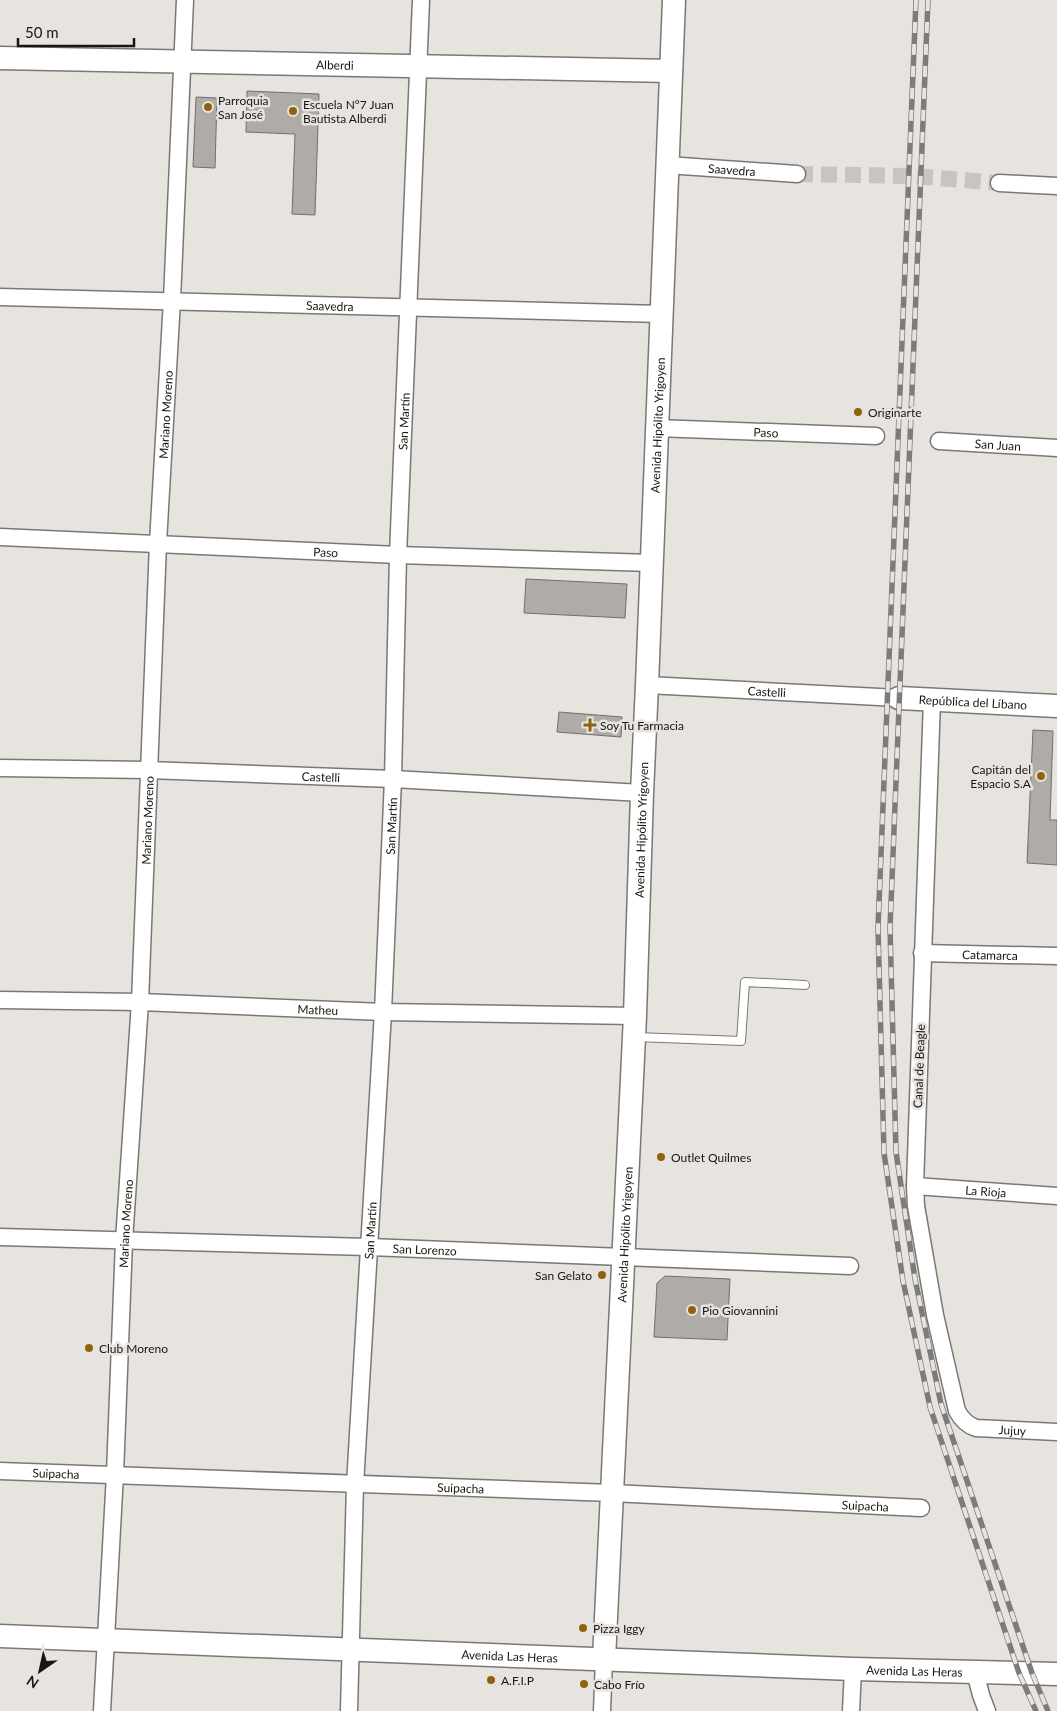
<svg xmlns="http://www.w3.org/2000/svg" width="1057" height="1711" font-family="Lato,sans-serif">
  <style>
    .building { fill: #afaba7; stroke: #726e6a }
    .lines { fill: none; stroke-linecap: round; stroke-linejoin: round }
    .street-tunnel { stroke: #c8c4c0; stroke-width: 16; stroke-dasharray: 16 8; stroke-linecap: butt }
    .lane-casing { stroke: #7b7874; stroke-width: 10 }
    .street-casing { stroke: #7b7874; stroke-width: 19 }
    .secondary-casing { stroke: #7b7874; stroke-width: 25 }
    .lane { stroke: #fff; stroke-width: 8 }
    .street { stroke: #fff; stroke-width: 16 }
    .secondary { stroke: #fff; stroke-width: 22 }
    .rail-casing { stroke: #7e7c78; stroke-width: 5.5 }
    .rail { stroke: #e7e3de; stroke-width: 4; stroke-dasharray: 11; stroke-linecap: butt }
    .poi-dot { fill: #91620e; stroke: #e7e3de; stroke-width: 2 }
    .labels { text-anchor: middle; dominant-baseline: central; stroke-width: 5; stroke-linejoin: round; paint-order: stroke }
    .street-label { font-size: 12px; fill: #171614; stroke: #e7e3de }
    .poi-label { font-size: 12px; fill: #171614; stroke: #e7e3de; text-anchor: start }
  </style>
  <rect width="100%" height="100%" fill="#e7e3de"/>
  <!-- building -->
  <path class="building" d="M247,91L319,94L315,215L292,214L295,134L246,132Z
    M196,97L217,98L215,168L193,167Z
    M526,579L627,584L625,618L524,613Z
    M559,712L622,717L621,737L557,732Z
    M1033,730L1053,731L1050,820H1057V865L1027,863Z
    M665,1276L730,1279L727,1340L654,1337L657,1283Z"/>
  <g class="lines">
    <!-- street-tunnel -->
    <path class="street-tunnel" d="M797,174L915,176L999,183"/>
    <!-- lane casing -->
    <g class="lane-casing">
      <path id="lane" d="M636,1037L741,1041L745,982L805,985"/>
    </g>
    <!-- street casing -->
    <g class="street-casing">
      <g id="street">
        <path id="s1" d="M667,165L797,174"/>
        <path d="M999,183L1057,186"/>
        <path id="s2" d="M0,297L661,314"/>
        <path id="s3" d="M656,428L876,436"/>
        <path id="s4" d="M939,441L1057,448"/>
        <path id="s5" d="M0,537L398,555L651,563"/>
        <path id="s6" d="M647,685L899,698"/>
        <path id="s7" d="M932,699L915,1186L916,1206L935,1315L957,1411C962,1420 967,1425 976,1428L1057,1432"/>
        <path id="s8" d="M0,768L148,770L393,779L642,793"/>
        <path id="s9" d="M922,953L1057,956"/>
        <path id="s10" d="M0,1000L140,1002L383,1012L635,1016"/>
        <path id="s11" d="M915,1186L1057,1196"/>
        <path id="s12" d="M0,1237L369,1247L850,1266"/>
        <path id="s13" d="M0,1471L612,1493L921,1508"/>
        <path d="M975,1672L981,1695L987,1711"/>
        <path id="s14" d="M102,1711L115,1474L124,1241L140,1002L158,543L172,300L185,0"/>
        <path id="s15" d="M349,1711L355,1485L383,1012L393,779L398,555L421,0"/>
        <path d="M602,1711L604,1659"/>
        <path d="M851,1711L853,1669"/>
      </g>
    </g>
    <!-- secondary casing -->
    <g class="secondary-casing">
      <g id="secondary">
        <path id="s16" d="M0,58L671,71"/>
        <path id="s17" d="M899,698L1057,706"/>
        <path id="s18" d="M0,1636L853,1669L1057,1674"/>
        <path id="s19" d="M604,1659L635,1016L642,793L647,685L674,0"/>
      </g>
    </g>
    <!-- lane -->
    <use href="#lane" class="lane"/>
    <!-- street -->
    <use href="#street" class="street"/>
    <!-- secondary -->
    <use href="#secondary" class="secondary"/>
    <!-- rail casing -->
    <g class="rail-casing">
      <path id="rail" d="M916,0L878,928L884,1153L903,1281L930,1407L1019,1673L1036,1711
        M928,0L890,928L896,1152L915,1279L941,1404L1032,1673L1048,1711"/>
    </g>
    <!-- rail -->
    <use href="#rail" class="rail"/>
  </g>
  <!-- markers -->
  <g class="poi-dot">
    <circle cx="208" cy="107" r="5"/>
    <circle cx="293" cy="111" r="5"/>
    <circle cx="858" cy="412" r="5"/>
    <path d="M587.5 717.5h5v5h5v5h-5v5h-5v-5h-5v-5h5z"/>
    <circle cx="1041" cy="776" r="5"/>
    <circle cx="661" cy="1157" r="5"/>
    <circle cx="602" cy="1275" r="5"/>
    <circle cx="692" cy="1310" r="5"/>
    <circle cx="89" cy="1348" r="5"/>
    <circle cx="583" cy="1628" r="5"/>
    <circle cx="491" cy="1680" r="5"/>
    <circle cx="584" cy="1684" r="5"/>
  </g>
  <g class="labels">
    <!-- street labels -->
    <g class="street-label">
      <text stroke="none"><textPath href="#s16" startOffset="335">Alberdi</textPath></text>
      <text stroke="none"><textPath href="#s1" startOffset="65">Saavedra</textPath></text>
      <text stroke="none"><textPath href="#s2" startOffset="330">Saavedra</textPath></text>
      <text stroke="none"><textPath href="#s14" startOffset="1298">Mariano Moreno</textPath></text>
      <text stroke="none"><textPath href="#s15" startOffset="1291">San Martín</textPath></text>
      <text stroke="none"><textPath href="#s19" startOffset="1235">Avenida Hipólito Yrigoyen</textPath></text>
      <text stroke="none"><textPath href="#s3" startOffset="110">Paso</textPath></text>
      <text stroke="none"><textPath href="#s4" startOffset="59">San Juan</textPath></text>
      <text stroke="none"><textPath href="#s5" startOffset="326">Paso</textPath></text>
      <text stroke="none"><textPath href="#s6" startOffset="120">Castelli</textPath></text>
      <text stroke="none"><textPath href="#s17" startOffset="74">República del Líbano</textPath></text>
      <text stroke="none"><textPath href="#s8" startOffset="321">Castelli</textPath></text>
      <text stroke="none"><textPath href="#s14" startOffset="892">Mariano Moreno</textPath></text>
      <text stroke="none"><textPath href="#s15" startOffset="886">San Martín</textPath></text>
      <text stroke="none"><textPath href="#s19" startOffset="830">Avenida Hipólito Yrigoyen</textPath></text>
      <text stroke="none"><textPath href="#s9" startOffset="68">Catamarca</textPath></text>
      <text stroke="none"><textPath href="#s10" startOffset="318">Matheu</textPath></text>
      <text transform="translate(919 1066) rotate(-88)">Canal de Beagle</text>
      <text stroke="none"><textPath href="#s11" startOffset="71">La Rioja</textPath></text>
      <text stroke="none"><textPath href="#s14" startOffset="488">Mariano Moreno</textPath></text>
      <text stroke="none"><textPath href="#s15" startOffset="481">San Martín</textPath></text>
      <text stroke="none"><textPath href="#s19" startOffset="425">Avenida Hipólito Yrigoyen</textPath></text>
      <text stroke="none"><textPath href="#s12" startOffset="425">San Lorenzo</textPath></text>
      <text stroke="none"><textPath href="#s7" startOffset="779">Jujuy</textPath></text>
      <text stroke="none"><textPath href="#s13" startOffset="56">Suipacha</textPath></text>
      <text stroke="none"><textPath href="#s13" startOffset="461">Suipacha</textPath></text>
      <text stroke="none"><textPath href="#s13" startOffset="866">Suipacha</textPath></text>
      <text stroke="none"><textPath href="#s18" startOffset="510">Avenida Las Heras</textPath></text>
      <text stroke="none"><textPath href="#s18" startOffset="915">Avenida Las Heras</textPath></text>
    </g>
    <!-- poi labels -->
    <g class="poi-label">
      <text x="218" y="100">Parroquia<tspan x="218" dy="14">San José</tspan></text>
      <text x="303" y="104">Escuela N°7 Juan<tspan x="303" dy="14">Bautista Alberdi</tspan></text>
      <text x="868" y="412">Originarte</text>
      <text x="600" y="725">Soy Tu Farmacia</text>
      <text x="1031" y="769" text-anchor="end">Capitán del<tspan x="1031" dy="14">Espacio S.A</tspan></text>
      <text x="671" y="1157">Outlet Quilmes</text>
      <text x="592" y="1275" text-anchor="end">San Gelato</text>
      <text x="702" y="1310">Pio Giovannini</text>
      <text x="99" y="1348">Club Moreno</text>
      <text x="593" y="1628">Pizza Iggy</text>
      <text x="501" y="1680">A.F.I.P</text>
      <text x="594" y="1684">Cabo Frío</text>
    </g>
  </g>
  <!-- north arrow -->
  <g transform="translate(40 1671) rotate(214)" stroke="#e7e3de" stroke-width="4" paint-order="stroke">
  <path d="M0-4L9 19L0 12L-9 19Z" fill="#171614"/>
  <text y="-8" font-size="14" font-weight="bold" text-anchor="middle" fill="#171614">N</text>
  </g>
  <!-- scale -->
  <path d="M18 38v8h116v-8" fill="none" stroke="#171614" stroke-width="2.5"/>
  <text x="25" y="38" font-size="15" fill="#171614" stroke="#e7e3de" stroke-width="4" paint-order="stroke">50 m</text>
</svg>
